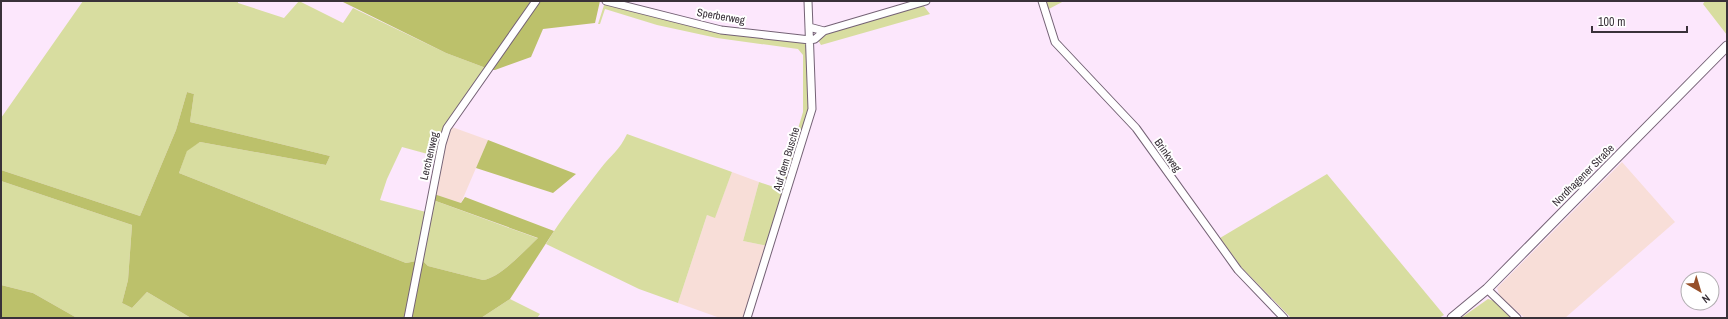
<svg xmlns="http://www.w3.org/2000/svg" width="1728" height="319" font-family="'Archivo Narrow',sans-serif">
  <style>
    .commercial { fill: #f8ded8 }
    .green { fill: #d8dda0 }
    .forest { fill: #bcc16b }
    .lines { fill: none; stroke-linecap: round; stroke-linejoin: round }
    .minor-casing { stroke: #746275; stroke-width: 9 }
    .tertiary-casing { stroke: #746275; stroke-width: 11 }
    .minor { stroke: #fff; stroke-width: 7 }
    .tertiary { stroke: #fff; stroke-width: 9 }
    .labels { text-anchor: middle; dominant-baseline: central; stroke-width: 4; stroke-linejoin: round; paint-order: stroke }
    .street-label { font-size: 11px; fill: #393139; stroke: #fff }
  </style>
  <rect width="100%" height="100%" fill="#fce7fc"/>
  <!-- commercial -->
  <path class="commercial" d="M452,127L488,140L461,203L434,194L445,144Z
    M1622,162L1675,222L1565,318H1525L1500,297L1497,288Z
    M732,172L759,182L743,241L768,246L743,318H720L678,303L707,215L715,217Z"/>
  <!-- green -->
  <path class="green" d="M83,1H238V3L284,18L299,1L343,23L353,8L446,53L486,68L439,142L435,156L402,147L387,179L380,200L426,212L417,261L406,263L179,173L187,150L200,142L326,165L330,156L190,122L194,94L187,92L176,130L140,216L1,170V118Z
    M1044,1H1064L1047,10Z
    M1705,1H1727V35L1703,4Z
    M605,2L657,16L806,42L809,110L768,246L743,241L759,182L780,189L803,112V55L798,49L717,38L657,25L605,9L600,24H598Z
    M923,5L930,14L821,45L818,40L826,34Z
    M627,134L732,172L715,218L707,215L678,303L639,289L546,244C562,217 582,193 601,168C611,155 619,151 627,134Z
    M1327,174L1444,315L1439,318H1291L1242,268L1220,238Z
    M1,181L132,225L128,280L122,303L132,308L147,292L191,318H77L33,293L1,285Z
    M433,200L537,238H538C525,250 500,278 483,280L428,266L422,260Z
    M510,299L540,314L537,318H481Z
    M1488,299L1494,301L1511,318H1461Z"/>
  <!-- forest -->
  <path class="forest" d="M341,1H532L486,68L446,53Z
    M539,1H600L595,23L543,29L531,57L495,70H492Z
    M187,92L194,94L190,122L330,156L326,165L200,142L187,151L179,173L406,263L422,260L428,266L483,280C500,278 525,250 538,238L433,200L434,194L461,203L465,197L554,231L510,299L481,318H191L147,292L132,308L122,303L128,280L132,225L1,181V170L140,216L176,130Z
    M488,140L576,174L553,193L476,168Z
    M1,285L33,293L77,318H1Z"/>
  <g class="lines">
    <!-- minor casing -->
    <g class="minor-casing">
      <path id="minor" d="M606,1L721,30L810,40L815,39L824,31L926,1
        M1042,1L1055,42L1136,128L1238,270L1284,318
        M809,27L824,31
        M1487,289L1517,318
        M408,318L442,144L447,128L536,1
        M747,318L812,109L808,1"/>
    </g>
    <!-- tertiary casing -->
    <g class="tertiary-casing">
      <path id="tertiary" d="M1452,318L1487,289L1727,46"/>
    </g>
    <!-- minor -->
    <use href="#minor" class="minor"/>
    <!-- tertiary -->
    <use href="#tertiary" class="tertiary"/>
  </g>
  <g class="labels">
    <!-- street labels -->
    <g class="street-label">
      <text transform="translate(721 16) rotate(10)">Sperberweg</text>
      <text transform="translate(1168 155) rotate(55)">Brinkweg</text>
      <text transform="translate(429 156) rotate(-77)">Lerchenweg</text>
      <text transform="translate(786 159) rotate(-73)">Auf dem Busche</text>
      <text transform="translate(1583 175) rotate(-45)">Nordhagener Straße</text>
    </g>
  </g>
  <!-- border -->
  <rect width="1728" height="319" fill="none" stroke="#393139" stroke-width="4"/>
  <!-- north arrow -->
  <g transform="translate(1700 291) rotate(142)"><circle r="19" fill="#ffffff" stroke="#b0adb0"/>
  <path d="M0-3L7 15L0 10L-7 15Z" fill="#97502a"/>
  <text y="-6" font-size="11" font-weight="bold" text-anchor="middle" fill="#393139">N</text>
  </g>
  <!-- scale -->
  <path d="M1592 26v6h95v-6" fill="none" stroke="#393139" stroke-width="2"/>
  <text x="1598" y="26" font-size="12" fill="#393139" stroke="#ffffff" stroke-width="3" paint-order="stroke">100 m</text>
</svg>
